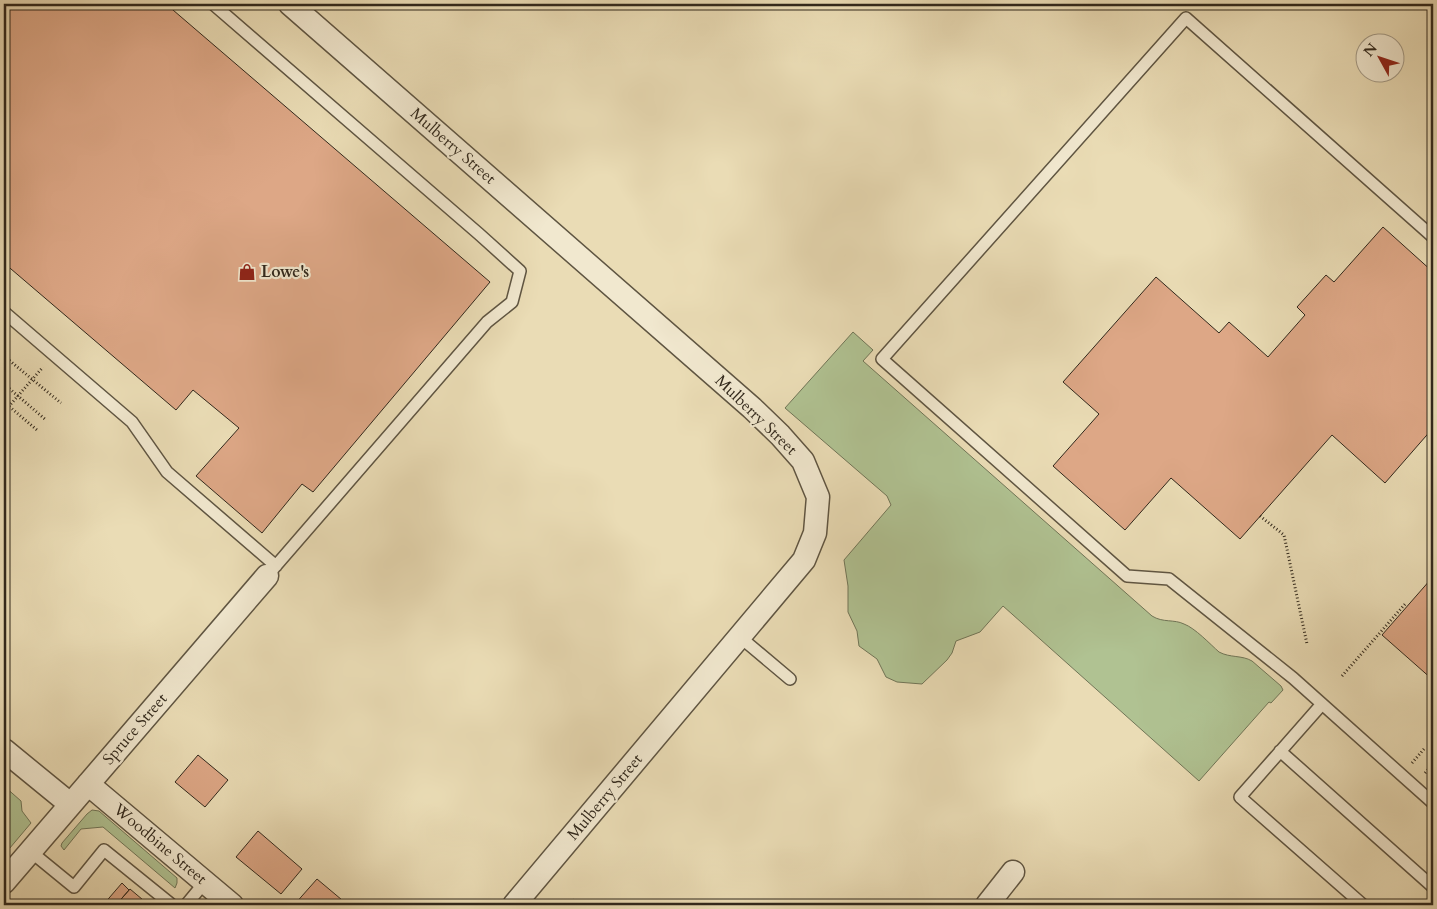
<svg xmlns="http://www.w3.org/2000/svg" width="1437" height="909" font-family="Cardo,serif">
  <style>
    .green { fill: #b0c292; stroke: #707557 }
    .building { fill: #dda786; stroke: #31281c }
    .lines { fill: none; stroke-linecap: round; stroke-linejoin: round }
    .service-casing { stroke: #5f5542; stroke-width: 14 }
    .minor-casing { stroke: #5f5542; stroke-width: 25 }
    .path { stroke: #31281c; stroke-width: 3; stroke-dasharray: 1 2.5; stroke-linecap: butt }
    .service { stroke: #f1e8cf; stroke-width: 11 }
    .minor { stroke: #f1e8cf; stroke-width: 22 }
    .labels { text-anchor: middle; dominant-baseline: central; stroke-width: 4.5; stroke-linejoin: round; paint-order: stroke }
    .street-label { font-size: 16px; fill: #31281c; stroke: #f1e8cf }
    .poi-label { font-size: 16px; font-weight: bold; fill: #31281c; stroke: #f1e8cf; text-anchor: start }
  </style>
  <rect width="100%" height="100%" fill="#eadcb5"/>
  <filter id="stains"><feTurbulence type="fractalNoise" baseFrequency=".004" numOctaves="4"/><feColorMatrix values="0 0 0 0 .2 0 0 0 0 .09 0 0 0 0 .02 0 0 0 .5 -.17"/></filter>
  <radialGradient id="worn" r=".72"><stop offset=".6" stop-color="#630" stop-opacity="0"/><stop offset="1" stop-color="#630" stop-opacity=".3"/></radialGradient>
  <!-- green -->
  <path class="green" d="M853,332L873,350L863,361L1152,616C1163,623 1174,619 1184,624C1195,628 1210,644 1219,652C1230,658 1242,655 1252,661L1281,686L1283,690L1271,703L1269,702L1199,781L1003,606L980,632L956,641L952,653L947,660L922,684L897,682L886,677L877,659L859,646L857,631L848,612V586L844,560L891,505L887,496L785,408Z
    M4,786L21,801L22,811L31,823L4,855Z
    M92,810L99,811L177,878V883L175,888L103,827L81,829L64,850L61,846L62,843L87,814Z"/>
  <!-- building -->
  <path class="building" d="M4,4H166L490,282L313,492L302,484L262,533L196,476L239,428L193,390L176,410L4,263Z
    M1383,227L1433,272V428L1385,483L1332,435L1240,539L1171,478L1125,530L1053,466L1099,414L1063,382L1156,277L1219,333L1229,322L1268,357L1305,315L1297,307L1326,275L1334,282Z
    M1431,579L1433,581V680L1382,635Z
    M198,755L228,780L205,807L175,782Z
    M258,831L302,869L281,894L236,857Z
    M317,879L348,905H294Z
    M122,883L129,890L116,905H103Z
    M130,889L149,905H116Z
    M573,899L580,905H568Z"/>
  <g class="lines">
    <!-- service casing -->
    <g class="service-casing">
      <path id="service" d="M213,4L479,234L520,271L512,302L487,322L267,576
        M1433,237L1186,18L882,359L1127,576L1169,579L1293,678L1433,803
        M4,312L132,422L167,472L276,566
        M740,637L790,679
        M1322,704L1240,797L1363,905
        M1280,751L1433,887
        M30,851L74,887L104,850L172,905
        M186,905L205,882"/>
    </g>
    <!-- minor casing -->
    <g class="minor-casing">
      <path id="minor" d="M290,4L752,408L780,435L803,461L818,497L815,533L804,560L514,905
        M4,750L70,804
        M88,784L232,905
        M4,882L267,576
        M987,905L1013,872"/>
    </g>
    <!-- path -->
    <path class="path" d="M4,356L61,403
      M4,384L46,420
      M4,402L37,430
      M4,412L43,367
      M1260,516L1284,535L1307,644
      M1342,676L1406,603
      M1412,763L1424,749
      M1425,773L1433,764"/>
    <!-- service -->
    <use href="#service" class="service"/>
    <!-- minor -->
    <use href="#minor" class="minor"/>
  </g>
  <!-- icons -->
  <defs>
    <g id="shop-bare" transform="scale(1.35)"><path d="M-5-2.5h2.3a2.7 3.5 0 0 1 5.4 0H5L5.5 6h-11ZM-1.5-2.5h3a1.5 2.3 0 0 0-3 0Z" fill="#8f2418" stroke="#f1e8cf" stroke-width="2.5" paint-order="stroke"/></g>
  </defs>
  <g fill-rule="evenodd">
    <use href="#shop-bare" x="247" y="272"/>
  </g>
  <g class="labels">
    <!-- street labels -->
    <g class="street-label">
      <text transform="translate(453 146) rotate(41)">Mulberry Street</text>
      <text transform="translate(756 415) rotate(44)">Mulberry Street</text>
      <text transform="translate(135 729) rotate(-49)">Spruce Street</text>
      <text transform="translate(605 797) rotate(-50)">Mulberry Street</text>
      <text transform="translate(160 844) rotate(40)">Woodbine Street</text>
    </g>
    <!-- poi labels -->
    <g class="poi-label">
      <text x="261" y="272">Lowe's</text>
    </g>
  </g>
  <!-- margin -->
  <rect width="1437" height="909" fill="none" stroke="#eadcb5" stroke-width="20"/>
  <rect x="5" y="5" width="1427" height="899" fill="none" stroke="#31281c" stroke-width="2.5"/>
  <rect x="10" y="10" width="1417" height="889" fill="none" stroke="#31281c"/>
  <!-- north arrow -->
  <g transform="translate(1380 58) rotate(310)"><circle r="24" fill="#f1e8cf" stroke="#a49b87"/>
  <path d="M0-4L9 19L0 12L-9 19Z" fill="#8f2418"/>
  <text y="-8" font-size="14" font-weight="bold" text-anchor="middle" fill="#31281c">N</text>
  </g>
  <rect width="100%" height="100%" filter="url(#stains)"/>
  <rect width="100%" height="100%" fill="url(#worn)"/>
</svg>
